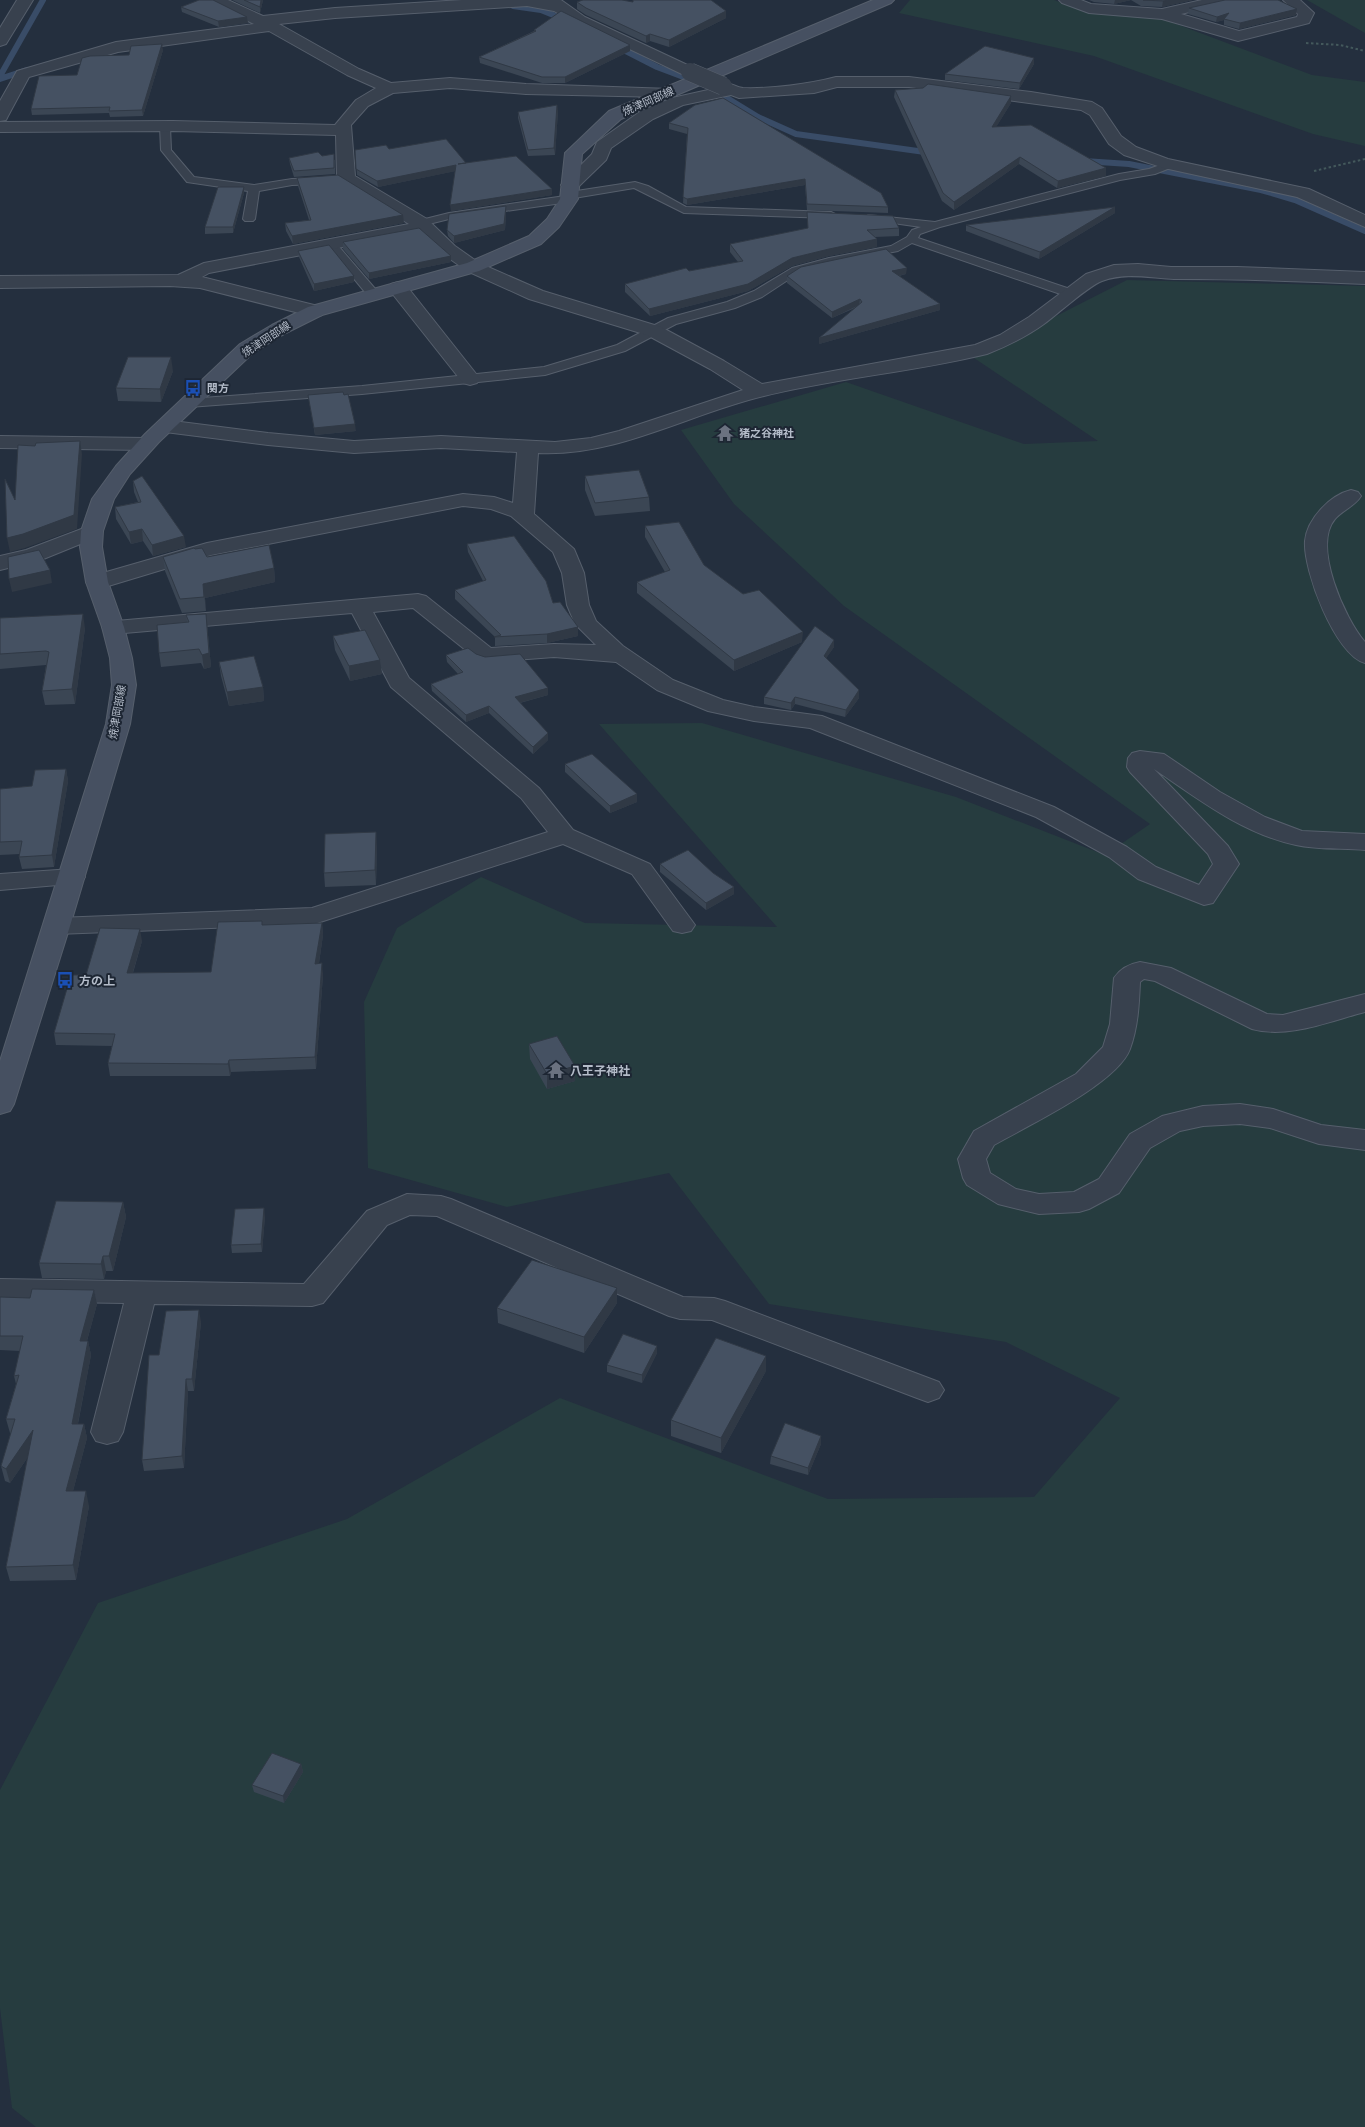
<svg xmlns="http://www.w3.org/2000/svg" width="1365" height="2127" font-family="Quicksand,'Noto Sans JP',sans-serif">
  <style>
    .green { fill: #263c3f }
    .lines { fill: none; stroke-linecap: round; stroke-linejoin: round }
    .stream { stroke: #394c67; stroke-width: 6 }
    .lane-casing { stroke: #565f6c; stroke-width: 2 }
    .street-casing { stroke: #565f6c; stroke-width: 2 }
    .secondary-casing { stroke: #565f6c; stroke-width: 2 }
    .path { stroke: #44595c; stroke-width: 2; stroke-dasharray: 2.5 2.5; stroke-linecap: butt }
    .lane { fill: #38414e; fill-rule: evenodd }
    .street { fill: #38414e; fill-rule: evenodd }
    .secondary { fill: #465061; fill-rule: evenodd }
    .street-bridge-casing { stroke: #565f6c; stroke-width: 19; stroke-linecap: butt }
    .street-bridge { stroke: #38414e; stroke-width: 18 }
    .wall { fill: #3b4654 }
    .shaded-wall { fill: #303945 }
    .building { fill: #455162; stroke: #303945 }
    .labels { text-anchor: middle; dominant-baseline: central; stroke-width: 4; stroke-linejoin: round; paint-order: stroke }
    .far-street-label { font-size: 11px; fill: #b4bcc9; stroke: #1d2633 }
    .far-poi-label { font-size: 11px; font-weight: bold; fill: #b4bcc9; stroke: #1d2633; text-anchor: start }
    .poi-label { font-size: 12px; font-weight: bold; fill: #b4bcc9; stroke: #1d2633; text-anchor: start }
  </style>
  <rect width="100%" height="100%" fill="#242f3e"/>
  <!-- green -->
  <path class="green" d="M910,0H1054L1085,11L1163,19L1312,75L1365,82V146L1313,134L1094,56L899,13Z
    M1307,0H1365V33Z
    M1127,280L1365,286V2127H36L12,2108L0,2008V1790L98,1603L347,1519L560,1398L828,1499L1034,1497L1120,1398L1006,1342L769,1304L669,1173L507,1207L368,1168L364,1002L397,928L481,877L585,923L777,927L599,724L702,723L956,797L1105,855L1150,824L844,606L734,504L681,430L846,382L1024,444L1098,441L974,358Z"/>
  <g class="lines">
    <!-- stream -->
    <path class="stream" d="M513,6L541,10L568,21
      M616,46L657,67L694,81
      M0,76L43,0
      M0,79L27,70
      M714,90L758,117L796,134L932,153
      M1084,161L1129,164L1261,190L1295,200L1365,231"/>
    <!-- lane casing -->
    <g class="lane-casing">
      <path id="lane" d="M165,123L170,126L171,150L194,177L254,185L292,179L321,178L327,181L321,184L292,185L259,191L255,219L253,221H245L243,219L248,191L187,182L161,150L160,126Z
        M1171,161L1175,162L1176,164L1175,166L1155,174L1120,180L940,227L920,234L918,238L1076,291L1078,294L1072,298L912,243L898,251L830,264L800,272L762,297L735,308L676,324L625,351L545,375L362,394L189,407L183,403L189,399L362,386L544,367L617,345L668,318L727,302L754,291L792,268L829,258L891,246L907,237L912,230L921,227L872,220L868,219L866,217L868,215L935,222L1119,174L1149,169Z
        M635,182L648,186L686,207L831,212L837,215L831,218L684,213L634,188L574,198L573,201L569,202L449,219L421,226L415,223L417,221L449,213L565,196L566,193L570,192Z
        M331,241L335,242L377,291L379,294L377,297H369L327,246L325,244L327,242Z"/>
    </g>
    <!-- street casing -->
    <g class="street-casing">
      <path id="street" d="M17,0H33L6,44L0,46V28Z
        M208,0H228L263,16L335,8L462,0H561L585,17L696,69L698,72L696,75H684L575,23L554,11L527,6L335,18L279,24L359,69L391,83L450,78L526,84L671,89L673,92L671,95L665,97L526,94L450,88L393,93L368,106L351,125L355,176L427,219L455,246L479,263L543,291L661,327L724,361L762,384L975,345L1000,335L1029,317L1086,274L1114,265L1138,264L1171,267H1237L1365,272V284C1301,281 1238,279 1174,279C1149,278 1126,272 1102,281C1087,287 1059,313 1044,324C1026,337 1007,346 987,354C913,372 837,378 764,396C688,414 617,457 538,453L534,514L574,549L584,573L589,605L596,621L623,646L673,680L723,700L754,707L822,716L1054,807L1127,847L1156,867L1199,885L1213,864L1208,854L1130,772L1127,767L1128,758L1132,753L1140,751L1164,754L1220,792L1265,817L1302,831L1365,834V850C1343,848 1318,850 1296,845C1243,834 1197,798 1154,769L1228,846L1239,864L1213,903L1204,905L1138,879L1109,857L1036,817L810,728L754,721L708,711L657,690L616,662L554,657L486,662L478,660L413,608L373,612L409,678L539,788L573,830L650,864L695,925L691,931L682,933L673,931L632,874L563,844L314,924L57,934L48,932L44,926L48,920L57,918L312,908L548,832L521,798L391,687L352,613L113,634L105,632L102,627L105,622L418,594L426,596L491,648L554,644L596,645L575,624L567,605L562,573L553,552L511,516L491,509L463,506L211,555L105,587L97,589L89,587L86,582L89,577L207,543L463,494L494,497L513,503L517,452L441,448L354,453L268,445L165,432L158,430L155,426L158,422L165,420L268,433L354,441L441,436L555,442L591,438L619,431L743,390L710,369L647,335L529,299L467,271L443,254L420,232L209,273L202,277L322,307L324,311L322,315L315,317L200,288L170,286L0,288V276L178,275L204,263L409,224L340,182L337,178L336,135L173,131L0,132V122L173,121L335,125L356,100L376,88L347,75L269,31L118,52L29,77L8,116L6,120L0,121V101L17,71L116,42L254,24L211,3Z
        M1059,0H1081L1091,4L1162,9L1202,0H1231L1228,3L1181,14L1239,31L1297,17L1298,14L1283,0H1300L1314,13L1309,23L1238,41L1162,19L1089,13L1062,3Z
        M836,77H909L1031,92L1092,102L1102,108L1121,136L1136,147L1168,159L1309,189L1365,215V227L1297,197L1164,168L1124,155L1109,144L1090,115L1081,110L909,87H837L814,93L739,98L731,95L683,105L653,119L611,148L606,160L576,189L570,190L564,189L561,185L592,154L597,142L641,111L672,98L717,88L715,86L717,83C728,80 734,87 743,88C770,89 810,84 836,77Z
        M398,282L405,284L477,375L480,379L477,383L470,385L463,383L391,292L389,288L391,284Z
        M0,436L146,438L153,440L156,444L153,448L146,450L0,448Z
        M1351,490L1358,492L1361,496C1355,506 1343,510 1335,519C1312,546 1345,619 1365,642V663C1335,655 1303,570 1305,541C1307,519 1330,495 1351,490Z
        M92,525L100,526L103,531L100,536L41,560L0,570V556L26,550Z
        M72,869L81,871L85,877L81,883L0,890V874Z
        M1140,962L1171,968L1267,1014L1283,1015L1365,994V1012C1330,1021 1288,1039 1252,1029L1155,981L1144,979L1140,982C1139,1005 1138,1027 1130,1049C1117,1084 1027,1126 994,1145L986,1159L990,1173L1016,1189L1039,1194L1074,1192L1099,1179L1130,1134L1162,1116L1203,1106L1240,1104L1273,1109L1321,1125L1365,1130V1150L1319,1144L1270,1128L1240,1124L1203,1126L1180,1131L1150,1148L1119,1193L1089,1209L1079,1212L1039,1214L998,1204L967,1185L963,1178L958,1159L974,1131L1076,1074L1103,1047L1110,1024L1114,978C1120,969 1129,964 1140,962Z
        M407,1194L441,1196L451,1199L683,1297L714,1298L725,1301L939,1382L944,1390L939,1398L928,1402L917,1398L712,1320L680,1319L669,1316L437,1216L410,1215L387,1225L323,1303L312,1306L154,1304L123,1432L118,1441L107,1444L96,1441L91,1432L124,1303L0,1301V1279L304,1284L367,1211Z"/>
    </g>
    <!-- secondary casing -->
    <g class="secondary-casing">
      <path id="secondary" d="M873,0H894L891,3L621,119L582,154L578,199L559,227L541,244L479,271L322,315L286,333L254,352L159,442L130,474L114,499L103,531L102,547L108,582L124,627L132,658L136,685L130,724L70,926L14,1104L10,1111L0,1114V1061L106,724L112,685L110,658L102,627L86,582L80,547L81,531L92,499L116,466L145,434L240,344L272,325L308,307L467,263L529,236L547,219L560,199L565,153L609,111Z"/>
    </g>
    <!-- path -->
    <path class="path" d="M1306,43L1340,45L1365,51
      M1314,171L1365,159"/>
    <!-- lane -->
    <use href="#lane" class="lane"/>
    <!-- street -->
    <use href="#street" class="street"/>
    <!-- secondary -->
    <use href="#secondary" class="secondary"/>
    <!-- street-bridge casing -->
    <g class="street-bridge-casing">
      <path id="street-bridge" d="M690,72L723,86"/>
    </g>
    <!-- street-bridge -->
    <use href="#street-bridge" class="street-bridge"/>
  </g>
  <!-- wall -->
  <path class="wall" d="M232,0H263L260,13Z
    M1089,0H1193L1162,7L1141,6L1131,0L1114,4L1094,2Z
    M577,2L726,18L669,47L650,41L646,43L586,15L577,9Z
    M181,7L247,17L248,23L219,27L182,12Z
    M1189,8L1296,15L1239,29L1224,25V20L1216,22L1188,14Z
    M534,30L630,45V51L565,83H542L480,63L479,57L534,31Z
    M163,50L143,116L110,117L109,113L32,115L31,109L77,75L129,55Z
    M1034,64L1019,89L945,80V74Z
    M895,90L1011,96V103L996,127L1106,168V176L1057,188L1019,164L954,210L942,201L894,97Z
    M695,105L888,207V213L807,210L805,185L687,205L683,203L687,134L669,129V123Z
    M558,111L555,155L528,156L518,118V112Z
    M389,149L466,163L552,195L451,211L455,171L378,187L357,175L355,150Z
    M322,156L335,160V174L294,177L290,164L289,158Z
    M297,178L404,223L293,244L286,231L285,223L309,220L298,186Z
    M244,193L233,233L205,234V227Z
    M807,212L899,228V236L875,237L877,247L829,256L792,266L748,291L650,316L625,292V284L689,271L738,262L730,252V244L808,228Z
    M506,213L505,230L454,243L448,236L447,230Z
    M1115,213L1039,259L966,231V225Z
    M343,242L451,262L369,279L343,249Z
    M298,251L354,282L314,291L299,257Z
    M906,274L899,276L940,304V310L819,344L855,308L832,318L787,283V276Z
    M173,371L161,402L118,401L116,388Z
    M308,395L356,431L315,435Z
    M585,476L649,497L650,511L595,516L585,490Z
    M133,481L186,547L153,556L143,541L131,544L116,519L115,507L138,502L134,492Z
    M645,526L704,565L802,642L734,671L637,593V582L665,572L645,537Z
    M467,544L553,603L578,636L547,643L495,646V637L455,599V590L483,581L468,552Z
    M195,549L207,557L274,568L275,582L205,598L206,611L182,613L165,571L163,557Z
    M206,614L211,667L204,669L201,663L161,667L159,653L187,622L186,615Z
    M0,618L85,628L75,704L45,705L42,691L46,665L0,669Z
    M333,636L380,660L382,674L350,681L335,650Z
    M834,640V647L826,658L859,690V698L845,717L795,704L791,710L764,704V697Z
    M476,654L548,695L520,703L548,740L533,754L489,713L466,722L432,691L431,684L458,674L447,662L446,655Z
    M219,662L263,687L264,701L229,706L221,676Z
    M565,764L637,802L610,813L565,772Z
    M66,769L68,781L54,867L22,869L19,857L20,854L0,855V789L32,786Z
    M377,846L376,885L325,887L324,873Z
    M660,864L713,873L734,894L706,910L660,872Z
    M322,923L323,935L319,963L323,975L316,1069L231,1072L230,1076H110L108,1063L112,1046L56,1045L54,1033L86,975L142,941L133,973L211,972L263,925Z
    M529,1044L575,1081L547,1089L530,1059Z
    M123,1202L126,1217L113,1271H106L104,1279L42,1278L39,1263Z
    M265,1216L262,1252L232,1253L231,1245Z
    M617,1288V1303L584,1353L498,1323L497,1308Z
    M94,1290L97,1304L87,1341H88L91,1355L78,1424H84L87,1438L73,1491L89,1506L76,1580L10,1581L6,1567L28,1457L10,1483L5,1481L1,1466L11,1433H10L6,1419L16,1384L14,1376L20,1351L0,1350V1297L30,1298Z
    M201,1322L194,1391H188L184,1468L144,1471L142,1460L159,1355Z
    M657,1346V1353L642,1383L607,1372V1365Z
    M766,1371L721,1453L671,1436V1420Z
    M821,1436V1444L808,1475L770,1464L771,1456Z
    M301,1764L303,1772L284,1803L254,1792L252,1785Z"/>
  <!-- shaded-wall -->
  <path class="shaded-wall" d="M261,0H263L260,13V7Z
    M1115,0H1131L1114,4Z
    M1169,0H1193L1162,7L1163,1Z
    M1297,9L1296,15L1239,29L1240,23Z
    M726,11V18L669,47V40Z
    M1229,13L1224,20L1216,22L1217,17Z
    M247,17L248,23L219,27L218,21Z
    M650,34V41L646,43V36Z
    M162,44L163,50L143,116L142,110Z
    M630,45V51L565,83V77Z
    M1034,58V64L1019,89L1020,83Z
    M1011,96V103L992,134V127Z
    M557,105L558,111L555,155L554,148Z
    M1020,157L1019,164L954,210V202Z
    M456,165V171L378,187L377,181Z
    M1106,168V176L1057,188L1058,181Z
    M805,179V185L687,205V199Z
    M244,187V193L233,233V227Z
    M552,189V195L451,211L450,205Z
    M506,206V213L505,230L454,243V236Z
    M1115,207V213L1039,259L1040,252Z
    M403,215L404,223L293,244L292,236Z
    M877,239V247L829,256L792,266L748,291L650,316L649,309L792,258L829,249Z
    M451,256V262L369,279V273Z
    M907,268L906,274L892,277V271Z
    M354,276V282L314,291V284Z
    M860,299L859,305L832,318V312Z
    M940,304V310L819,344V338Z
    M171,357L173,371L161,402L160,389Z
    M355,424L356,431L315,435L314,428Z
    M80,441L82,454L77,529L25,548L10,552L7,538Z
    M142,529L143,541L131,544L129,532Z
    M184,536L186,547L153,556L152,545Z
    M274,568L275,582L205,598L206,611L203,584Z
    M50,570L52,583L12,592L9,579Z
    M83,614L85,628L75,704L72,689Z
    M206,614L211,667L204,669L202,655Z
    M578,627V636L547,643V634Z
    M803,632L802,642L734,671V660Z
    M834,640V647L823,663L824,656Z
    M380,660L382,674L350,681L349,666Z
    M263,687L264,701L229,706L227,692Z
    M548,688V695L515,704V697Z
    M859,690V698L845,717L846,710Z
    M795,697V704L791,710V703Z
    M489,706V713L466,722V715Z
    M548,733V740L533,754V747Z
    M66,769L68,781L54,867L52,855Z
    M637,794V802L610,813V806Z
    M376,832L377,846L376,885L375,870Z
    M734,887V894L706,910V903Z
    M322,923L323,935L317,976L315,964Z
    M140,929L142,941L129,985L127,973Z
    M322,963L323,975L316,1069L315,1057Z
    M229,1060L231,1072L230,1076L228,1064Z
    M575,1066V1081L547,1089V1074Z
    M123,1202L126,1217L113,1271L109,1256Z
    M264,1208L265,1216L262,1252L261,1244Z
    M103,1256L106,1271L104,1279L101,1264Z
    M617,1288V1303L584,1353V1337Z
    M94,1290L97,1304L83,1355L80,1341Z
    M199,1310L201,1322L194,1391L192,1379Z
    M88,1341L91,1355L75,1438L72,1424Z
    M657,1346V1353L642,1383V1375Z
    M766,1356V1371L721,1453V1438Z
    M186,1379L188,1391L184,1468L182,1456Z
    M84,1424L87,1438L69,1506L66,1491Z
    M33,1430L37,1444L10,1483L6,1469Z
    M821,1436V1444L808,1475V1468Z
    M86,1491L89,1506L76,1580L73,1565Z
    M301,1764L303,1772L284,1803L283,1796Z"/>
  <!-- building -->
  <path class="building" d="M199,0H213L247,17L218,21L181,7Z
    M244,0H261L260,7Z
    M583,0H622L633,2V0H711L726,11L669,40L650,34L646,36L586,8L577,2Z
    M1143,0H1169L1163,1Z
    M1225,0H1278L1297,9L1240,23L1224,19L1229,13L1217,17L1189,8Z
    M561,11L630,45L565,77H542L479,57L536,31L534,30Z
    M162,44L142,110L109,111L110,107L31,109L39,76L77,75L82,58L90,56L129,55L131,46Z
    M985,46L1034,58L1020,83L945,74Z
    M928,84L1011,96L992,127L1031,125L1106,168L1058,181L1020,157L954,202L943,193L895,90L923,88Z
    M723,98L881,193L888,207L807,204L805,179L687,199L683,197L688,128L669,123L695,105Z
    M557,105L554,148L528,150L518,112Z
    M446,139L466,163L458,164L516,156L552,189L450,205L456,165L377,181L356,169L355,150L386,145L389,149Z
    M318,152L322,156L334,154V168L294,171L289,158Z
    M338,175L403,215L292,236L285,223L311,220L297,178Z
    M218,187H244L233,227H205Z
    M506,206L504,224L454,236L447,230L449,214Z
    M1115,207L1040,252L966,225Z
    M807,212L893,216L899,228L867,230L877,239L829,249L792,258L748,284L649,309L625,284L686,268L689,271L743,261L730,244L808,228Z
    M419,228L451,256L369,273L343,242Z
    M329,245L354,276L314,284L298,251Z
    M886,249L907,268L892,271L940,304L819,338L862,302L860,299L832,312L787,276L801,267Z
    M128,357H171L160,389L116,388Z
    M343,392L344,395L348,394L355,424L314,428L308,395Z
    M80,441L74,515L23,534L7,538L5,479L15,500L18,445L35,446L36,443Z
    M639,470L649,497L595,503L585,476Z
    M142,476L184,536L152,545L142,529L129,532L115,507L141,502L133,481Z
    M679,522L704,565L743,594L759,590L803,632L734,660L637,582L670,570L645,526Z
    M514,536L546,581L553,603L560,602L578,627L547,634L494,637L501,635L455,590L486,580L467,544Z
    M269,545L274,568L203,584L204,597L180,599L163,557L194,548L195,549L202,548L207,557Z
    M39,550L50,570L9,579L8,557Z
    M83,614L72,689L42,691L49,652L46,651L0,654V618Z
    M206,614L209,653L202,655L199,649L159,653L157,625L189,622L186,615Z
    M815,626L834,640L824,656L859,690L846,710L795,697L791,703L764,697Z
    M365,630L380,660L349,666L333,636Z
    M468,648L476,654L485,657L520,654L548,688L515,697L548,733L533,747L489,706L466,715L431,684L463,672L446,655Z
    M254,656L263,687L227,692L219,662Z
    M592,754L637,794L610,806L565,764Z
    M66,769L52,855L19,857L22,841L0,842V789L32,786L35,770Z
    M376,832L375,870L324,873L325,834Z
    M688,850L713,873L734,887L706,903L660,864Z
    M262,921V925L322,923L315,964L322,963L315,1057L229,1060L228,1064L108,1063L115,1034L54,1033L71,975H86L100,928L140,929L127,973L211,972L218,922Z
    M557,1036L575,1066L547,1074L529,1044Z
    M56,1201L123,1202L109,1256H103L101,1264L39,1263Z
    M264,1208L261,1244L231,1245L235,1209Z
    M532,1260L617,1288L584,1337L497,1308Z
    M32,1289L94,1290L80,1341H88L72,1424H84L66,1491H86L73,1565L6,1567L33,1430L6,1469L1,1466L15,1419H6L19,1375L14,1376L23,1336H0V1297L30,1298Z
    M199,1310L192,1379H186L182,1456L142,1460L149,1355H159L166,1311Z
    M623,1334L657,1346L642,1375L607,1365Z
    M716,1338L766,1356L721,1438L671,1420Z
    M785,1423L821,1436L808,1468L771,1456Z
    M272,1753L301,1764L283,1796L252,1785Z"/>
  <!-- icons -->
  <defs>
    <g id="bus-bare" transform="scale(1.35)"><path d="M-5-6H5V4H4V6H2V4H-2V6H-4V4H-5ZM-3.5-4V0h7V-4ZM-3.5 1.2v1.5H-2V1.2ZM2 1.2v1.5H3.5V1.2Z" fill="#1a4fb4" stroke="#1d2633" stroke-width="2.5" paint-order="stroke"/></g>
    <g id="temple-bare" transform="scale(1.35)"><path d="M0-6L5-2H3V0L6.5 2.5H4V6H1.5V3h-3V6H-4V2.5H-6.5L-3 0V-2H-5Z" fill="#6b7280" stroke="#1d2633" stroke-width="2.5" paint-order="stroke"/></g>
  </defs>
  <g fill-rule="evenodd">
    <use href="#bus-bare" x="193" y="388"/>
    <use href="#temple-bare" x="725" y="433"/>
    <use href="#bus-bare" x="65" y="980"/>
    <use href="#temple-bare" x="556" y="1070"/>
  </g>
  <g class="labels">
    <!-- far-street labels -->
    <g class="far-street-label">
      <text transform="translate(648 101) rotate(-24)">焼津岡部線</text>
      <text transform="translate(266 339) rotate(-33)">焼津岡部線</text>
      <text transform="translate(117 712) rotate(-80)">焼津岡部線</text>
    </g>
    <!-- far-poi labels -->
    <g class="far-poi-label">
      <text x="207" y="388">関方</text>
      <text x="739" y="433">猪之谷神社</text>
    </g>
    <!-- poi labels -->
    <g class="poi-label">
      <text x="79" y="980">方の上</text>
      <text x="570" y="1070">八王子神社</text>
    </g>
  </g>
</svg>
